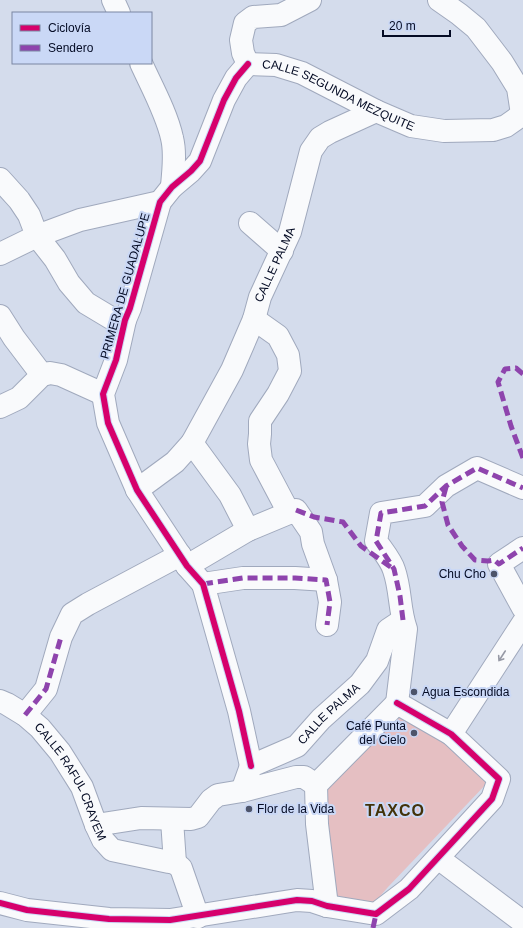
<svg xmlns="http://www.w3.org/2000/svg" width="523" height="928" font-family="Helvetica,sans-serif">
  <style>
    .green { fill: #e5bfc2 }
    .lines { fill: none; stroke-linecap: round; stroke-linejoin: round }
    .minor-casing { stroke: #a0a9bd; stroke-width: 24 }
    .minor { stroke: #f9fafc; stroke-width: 22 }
    .quiet { stroke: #8e44ad; stroke-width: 5; stroke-dasharray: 10 5; stroke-linecap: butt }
    .cycleway-casing { stroke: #cad8f6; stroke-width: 8 }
    .cycleway { stroke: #d6006c; stroke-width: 6 }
    .oneway { stroke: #979aa6 }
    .poi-dot { fill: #4d546a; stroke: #cad8f6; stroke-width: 1.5 }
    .labels { text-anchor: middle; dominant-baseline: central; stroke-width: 4; stroke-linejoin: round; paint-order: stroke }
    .street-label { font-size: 12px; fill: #040b24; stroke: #cad8f6 }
    .poi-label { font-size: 12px; fill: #040b24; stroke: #cad8f6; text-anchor: end }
    .district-label { font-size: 16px; font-weight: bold; letter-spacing: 1px; fill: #433209; stroke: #cad8f6 }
  </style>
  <rect width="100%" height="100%" fill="#d4dcec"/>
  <!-- green -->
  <path class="green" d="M395,708L451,735L490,780L388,887L369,909L337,906L321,788Z"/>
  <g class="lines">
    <!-- minor casing -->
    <g class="minor-casing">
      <g id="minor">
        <path d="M113,0L119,13"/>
        <path d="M439,0L459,14L476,28L502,62L518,88L522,114"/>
        <path d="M141,63C151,85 167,114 172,138C176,154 173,171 172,187"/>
        <path d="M248,64L236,78L224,100L200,161L191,171L172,187L160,202L130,308L125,320L116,360L103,394L108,423L137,490L187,566L203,584L239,711L251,766"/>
        <path id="s1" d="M248,64L276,65L302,73L376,111L411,126L444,131L493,130L506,126L523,114"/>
        <path d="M248,64L243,53L241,40L245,23L253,17L281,15L310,0"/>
        <path d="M0,179L19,200L29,215L37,236L55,259L69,283L86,303L111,318L125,320"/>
        <path d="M250,223L282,251"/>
        <path d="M0,254L37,236L80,220L160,202"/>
        <path d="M0,316L14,338L42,375"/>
        <path d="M254,319L278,336L288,355L290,371L278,394L260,421V434L259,444L261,460L289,513"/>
        <path d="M0,407L19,398L42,375L50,373L61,375L103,394"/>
        <path d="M192,443L230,495L248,530"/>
        <path id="s2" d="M137,490L175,462L192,443L232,370L254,319L260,297L290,232L311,151L320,138L330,132L376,111"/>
        <path d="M523,548L499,564L523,608"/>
        <path d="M187,566L248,530L296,510L311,532L313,544L326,580L330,602L327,625"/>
        <path d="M203,584L243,578H295L326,580"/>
        <path id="s3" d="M0,701L7,704L25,715L40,728L60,752L82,787L96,825L103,840L112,850L169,862L175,863L181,868L198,917"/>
        <path d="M397,703L406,629C399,610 401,590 394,570C391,560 382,550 376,541L381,513L425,506L446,486L477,468L523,488"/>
        <path d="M25,715L46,689L61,637L72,614L88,604L180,555"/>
        <path d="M451,734L523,623"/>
        <path id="s4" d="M242,791L251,766L297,746L321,719L360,684L377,661L388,630L403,620"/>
        <path d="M172,820L175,863"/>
        <path d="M96,825L141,818L191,819L198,817L211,800L218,795L242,791L296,777H304L316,785"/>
        <path d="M438,858L523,922"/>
        <path d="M0,903L27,910L109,919L170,920L297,900L312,901L327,906L376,914L409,889L492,799L499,779L451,734L397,703"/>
        <path d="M327,906L317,824L316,785L397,703"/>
      </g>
    </g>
    <!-- minor -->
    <use href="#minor" class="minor"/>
    <!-- quiet -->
    <path class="quiet" d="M523,374L516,368L505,369L498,382L511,426L523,458
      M446,487L442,502L448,525L462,546L475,560L488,561L494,560L499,564L523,548
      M296,510L314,517L343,522L361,546L392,568
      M203,584L243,578H295L326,580L330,602L327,625
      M403,620L400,596L394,569L376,541L381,513L425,506L446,486L477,468L523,488
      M25,715L46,689L61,637
      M373,928L376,914"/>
    <!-- cycleway casing -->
    <g class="cycleway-casing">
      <path id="cycleway" d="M248,64L236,78L224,100L200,161L191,171L172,187L160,202L130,308L125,320L116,360L103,394L108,423L137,490L187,566L203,584L239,711L251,766
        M0,903L27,910L109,919L170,920L297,900L312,901L327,906L376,914L409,889L492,799L499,779L451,734L397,703"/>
    </g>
    <!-- cycleway -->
    <use href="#cycleway" class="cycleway"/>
  </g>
  <!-- one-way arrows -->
  <defs><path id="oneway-shaft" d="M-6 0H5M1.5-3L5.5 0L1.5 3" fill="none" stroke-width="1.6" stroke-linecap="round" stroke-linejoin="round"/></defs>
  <use class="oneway" href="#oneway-shaft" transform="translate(502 656) rotate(123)"/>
  <!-- markers -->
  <g class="poi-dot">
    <circle cx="494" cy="574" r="4"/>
    <circle cx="414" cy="692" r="4"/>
    <circle cx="414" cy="733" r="4"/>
    <circle cx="249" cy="809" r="4"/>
  </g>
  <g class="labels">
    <!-- street labels -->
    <g class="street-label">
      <text stroke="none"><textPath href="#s1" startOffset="97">CALLE SEGUNDA MEZQUITE</textPath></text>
      <text stroke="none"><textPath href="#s2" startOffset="270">CALLE PALMA</textPath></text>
      <text transform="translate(125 286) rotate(-74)">PRIMERA DE GUADALUPE</text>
      <text stroke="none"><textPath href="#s4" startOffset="122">CALLE PALMA</textPath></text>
      <text stroke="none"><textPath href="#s3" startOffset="111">CALLE RAFUL CRAYEM</textPath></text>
    </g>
    <!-- poi labels -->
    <g class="poi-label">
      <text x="486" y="574">Chu Cho</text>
      <text x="422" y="692" text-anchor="start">Agua Escondida</text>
      <text x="406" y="726">Café Punta<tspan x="406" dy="14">del Cielo</tspan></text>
      <text x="257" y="809" text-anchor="start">Flor de la Vida</text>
    </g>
    <!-- district labels -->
    <g class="district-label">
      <text x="395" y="810">TAXCO</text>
    </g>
  </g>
  <!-- legend -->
  <rect x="12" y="12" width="140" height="52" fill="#cad8f6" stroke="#7b86a2"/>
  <rect x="20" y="25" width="20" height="6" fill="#d6006c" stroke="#7b86a2"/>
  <text x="48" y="32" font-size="12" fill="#040b24">Ciclovía</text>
  <rect x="20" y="45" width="20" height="6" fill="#8e44ad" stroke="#7b86a2"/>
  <text x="48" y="52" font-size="12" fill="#040b24">Sendero</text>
  <!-- scale -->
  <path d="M383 30v6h67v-6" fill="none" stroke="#040b24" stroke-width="2"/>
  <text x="389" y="30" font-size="12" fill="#040b24" stroke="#cad8f6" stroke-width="3" paint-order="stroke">20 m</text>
</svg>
